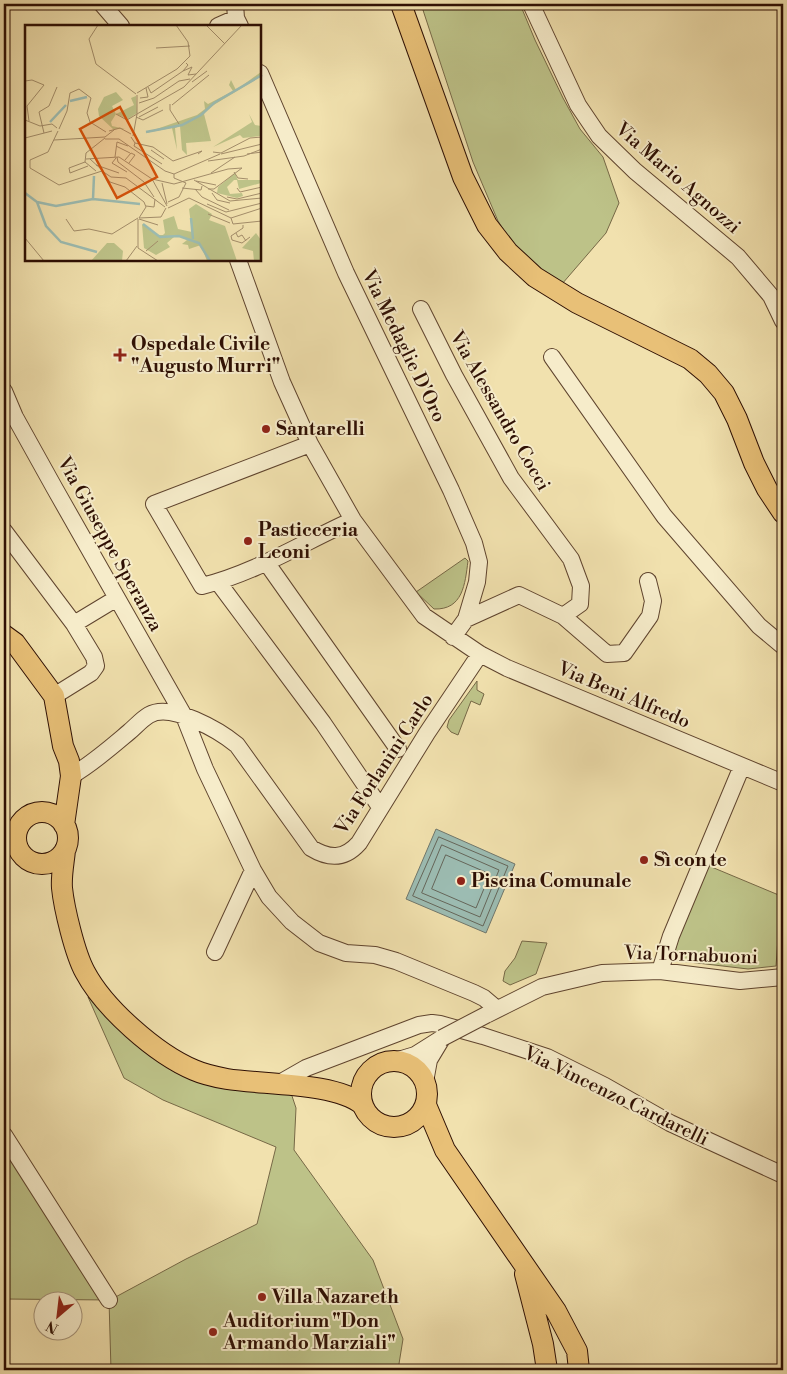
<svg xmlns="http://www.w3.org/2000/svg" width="787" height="1374" font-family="'Libre Bodoni',serif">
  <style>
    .green { fill: #bdc288; stroke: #766846 }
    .water { fill: #9cbcb2; stroke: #70776c }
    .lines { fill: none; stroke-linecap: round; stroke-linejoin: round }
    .shore { stroke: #65665a; stroke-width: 1 }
    .minor-casing { stroke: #5f442e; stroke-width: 18 }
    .major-casing { stroke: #2e0f03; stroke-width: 22 }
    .minor { stroke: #f6ecca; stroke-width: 16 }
    .major { stroke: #e8c077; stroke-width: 20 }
    .minor-bridge-casing { stroke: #5f442e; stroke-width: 18; stroke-linecap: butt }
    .minor-bridge { stroke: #f6ecca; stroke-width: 16 }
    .poi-dot { fill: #8f2418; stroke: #f6ecca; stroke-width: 2 }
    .labels { text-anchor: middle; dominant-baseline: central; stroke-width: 4; stroke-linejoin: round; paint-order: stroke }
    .street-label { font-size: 19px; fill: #2e0f03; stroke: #f6ecca }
    .poi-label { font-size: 19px; font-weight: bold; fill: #2e0f03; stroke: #f6ecca; text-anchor: start }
    .inset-river { fill: none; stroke: #9cbcb2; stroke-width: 2.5 }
    .inset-road { fill: none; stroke: #a38d6a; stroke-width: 1 }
    .view { fill: #d5520b; fill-opacity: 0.15; stroke: #d5520b; stroke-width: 2.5 }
    .inset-edge { fill: none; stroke: #2e0f03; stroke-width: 2.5 }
  </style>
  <rect width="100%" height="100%" fill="#f1e1ae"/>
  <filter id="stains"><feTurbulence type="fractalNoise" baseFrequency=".004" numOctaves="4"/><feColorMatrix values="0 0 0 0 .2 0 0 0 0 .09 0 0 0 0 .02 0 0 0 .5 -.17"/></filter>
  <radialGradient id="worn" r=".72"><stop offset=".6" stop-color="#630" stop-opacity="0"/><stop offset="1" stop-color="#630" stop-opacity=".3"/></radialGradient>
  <!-- green -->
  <path class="green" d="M421,4H520L535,40L563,98L580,129L603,157L619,203L606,233L562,284L535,266L512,243L498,221L473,162Z
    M465,558L468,561C465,584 463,610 434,609L416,592Z
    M477,681V690L484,694L480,705L471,701L458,735L451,732L447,727L449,720Z
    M702,863L781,896L776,966L748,969L672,960Z
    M522,941L547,943L536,974L510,985L503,981L505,971L515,958Z
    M88,997L120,1031L142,1050L162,1064L182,1074L291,1093L296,1108L294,1150L373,1260L403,1339L398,1370H111L109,1300L4,1299V1135L110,1300L186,1259L257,1224L276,1147L163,1100L124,1078Z"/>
  <!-- water -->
  <path class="water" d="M436,829L515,864L486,933L406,899Z"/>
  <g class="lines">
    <!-- shore -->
    <path class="shore" d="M439,837L508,866L483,926L413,896Z
      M442,845L499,870L480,917L422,893Z
      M446,855L490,874L476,908L432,889Z"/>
    <!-- minor casing -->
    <g class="minor-casing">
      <path id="minor" d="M102,4L121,26
        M235,4L236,18L240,26
        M531,4L578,105L599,136L635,171L738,257L771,296L783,321
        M218,26L236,18
        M260,73L346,273L451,490L474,543L479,562L477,582L466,619L453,637
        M238,260L282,382L310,444L353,520L424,616L480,654L507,668L783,783
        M421,309L454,375L511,478L571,559L581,586L580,604L563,616L519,595L466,619
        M552,357L664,516L759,626L783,646
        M4,391L15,417L55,489L184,716L205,769L253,870L269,897L292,922L319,943L346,953L375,955L396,961L474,993L484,998L497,1009
        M310,444L154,504L202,586C255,573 304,542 353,520
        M4,531L74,624L94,657L96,666L91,673L54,696
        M266,562L398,749
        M218,582L323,723L380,807
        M563,616L607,654L624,653L650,616L653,601L648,581
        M74,624L117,598
        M71,776C92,764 110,748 129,732C135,727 142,719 149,715C171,702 220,731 237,745L311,848C329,859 344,860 359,843L427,733L480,654
        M215,952L253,870
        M660,971L671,936L742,766
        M488,1014L542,987L602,973L660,971L740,981L783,977
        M395,1061L415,1055L442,1038
        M425,1082L429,1060L441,1040
        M278,1084L306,1068L419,1025L432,1023L440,1024L483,1036L547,1057L605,1086L670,1123L783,1175
        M4,1135L109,1300"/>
    </g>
    <!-- major casing -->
    <g class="major-casing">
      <path id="major" d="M401,4L463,177L487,225L508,252L535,277L577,303L690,359L708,374L724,393L737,419L754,463L767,489L783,513
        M4,635L15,643L54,696L63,746L69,761L71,776L64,825
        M16 838a26 26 0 1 1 52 0a26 26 0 1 1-52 0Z
        M65,850C64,862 61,875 62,888C64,908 75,954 85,972C104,1008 156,1054 194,1070C203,1074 216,1077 227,1079C264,1085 335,1082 363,1105
        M361 1094a33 33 0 1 1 66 0a33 33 0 1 1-66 0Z
        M426,1105L445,1150L556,1311L577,1351L579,1370
        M525,1274L543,1344L547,1370"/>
    </g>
    <!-- minor -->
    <use href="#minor" class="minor"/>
    <!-- major -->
    <use href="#major" class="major"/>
    <!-- minor-bridge casing -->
    <g class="minor-bridge-casing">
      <path id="minor-bridge" d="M442,1038L486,1015"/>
    </g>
    <!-- minor-bridge -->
    <use href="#minor-bridge" class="minor-bridge"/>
  </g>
  <!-- markers -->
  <g class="poi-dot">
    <path d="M117.5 347.5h5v5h5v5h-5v5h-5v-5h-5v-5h5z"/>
    <circle cx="266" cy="429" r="5"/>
    <circle cx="248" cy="541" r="5"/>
    <circle cx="644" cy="860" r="5"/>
    <circle cx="461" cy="881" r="5"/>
    <circle cx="262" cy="1297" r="5"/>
    <circle cx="213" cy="1332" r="5"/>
  </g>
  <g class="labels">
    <!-- street labels -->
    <g class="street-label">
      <text transform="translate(678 178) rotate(41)">Via Mario Agnozzi</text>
      <text transform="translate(404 346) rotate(64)">Via Medaglie D'Oro</text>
      <text transform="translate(500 411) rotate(60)">Via Alessandro Cocci</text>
      <text transform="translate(110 544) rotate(61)">Via Giuseppe Speranza</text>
      <text transform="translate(624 695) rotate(23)">Via Beni Alfredo</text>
      <text transform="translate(384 764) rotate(-57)">Via Forlanini Carlo</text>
      <text transform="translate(691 955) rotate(2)">Via Tornabuoni</text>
      <text transform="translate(616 1096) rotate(26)">Via Vincenzo Cardarelli</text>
    </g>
    <!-- poi labels -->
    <g class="poi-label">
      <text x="131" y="344">Ospedale Civile<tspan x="131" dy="22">"Augusto Murri"</tspan></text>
      <text x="276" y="429">Santarelli</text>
      <text x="258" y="530">Pasticceria<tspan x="258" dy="22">Leoni</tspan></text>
      <text x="654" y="860">Sì con te</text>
      <text x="471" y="881">Piscina Comunale</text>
      <text x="272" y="1297">Villa Nazareth</text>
      <text x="223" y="1321">Auditorium "Don<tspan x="223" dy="22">Armando Marziali"</tspan></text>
    </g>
  </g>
  <!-- overview -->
  <g transform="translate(25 25)">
    <rect width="236" height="236" fill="#f1e1ae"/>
    <path d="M236,47L235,52L182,84L179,89L186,116L161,118L162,130L157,125L155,101L150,103L152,125L147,103L120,108L172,90L180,84L179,76L183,79L208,66L204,60L206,55L211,65ZM91,67L98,75L87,81L91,89L109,80L106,73L111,71L112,88L103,94L91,89L86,97L87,101L100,104H88L74,91L73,84L79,72ZM224,89L230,100L236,101L235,111L218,113L215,110L188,122L227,97ZM210,148L213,155H236V158L214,164L212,155H209L202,162L205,169L217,168L218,171L212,173L192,168L193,162ZM171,179L187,189L184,195L200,201L212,236H182L176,220L161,225L164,224L163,220L157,219L162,215L156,212H149L142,218L145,222L131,230L119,223L117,199L132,210H138L140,208L138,195L149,191L153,204L167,207L164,184ZM231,208L236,215V236H229L228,226L217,223ZM82,218H89L98,226L97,236H66Z" fill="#bdc288"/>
    <path class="inset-river" d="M45,76L62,72M25,97L41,80M121,107L157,100L176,90L189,78L237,50M0,168L12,177L21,201L36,217L72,227M68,174L69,151M12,177L31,181L68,174L115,179M166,193L168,214M118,199L135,212L154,211L174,218L185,236"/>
    <path class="inset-road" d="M73,0L64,14L71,39L111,69M181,0L200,19M131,23L165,21M161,38L163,40L158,46L167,42L163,50L171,49M0,56L7,55L19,60L2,81L4,96M167,57L182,46M123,62L126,68L158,46M112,68L152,44L165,31L163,17L151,0M115,73L123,72L121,63M114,78L129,73L154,56L165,54M145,79V85L154,99M147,80L184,50M91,89L102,95L112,89V70M111,92L118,95L138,85M114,92L133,82M0,95L15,101L27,99L32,103M34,104L42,86L45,68L54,64L66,73L62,88L65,97L81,107M33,106L23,127L5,135V143L34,160L77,146L86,152L101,153L140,182M84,106L95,103L106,109M19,108L14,87L24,81L32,62M108,111L112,89L159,62L217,0M106,112L110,118L128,122L148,136L177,126L173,129M0,113L27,106M80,114H94L140,146L149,149M29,115L80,112L89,105M110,118L109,121L137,139M91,121L105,128M126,125L139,134M188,127L196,128L225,113L237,112M196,129L237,119M222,129L237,127M90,132L92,117L103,121M92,132L93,137L119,157L129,172M91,133L87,138L102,147M61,134L94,132L127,154M65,134L77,145M100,135L106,128L110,130L104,138M183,136L219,131L237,124M60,137L44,143L45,148L63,141M71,140L94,148M71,146L60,137L61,128L80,113M77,147L85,157L100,162L119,177L121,182L114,193M209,147L213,153L223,154M186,148L210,132M149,149L195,129M169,155L205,176L237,173M171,156L191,160M137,158L142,179M157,163L176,165L177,161M212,163L215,167L237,162M170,164L177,172L204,185M183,164H189L217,143M187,168L192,175L205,178M202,172L212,174L237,168M143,177L154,172L161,158L149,153V149M182,179L201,187L237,178M121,181L129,182L130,174M142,181L127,154L149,159L203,144L217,143M143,183L164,173L206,193L237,183M183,189L205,198M114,193L136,192L141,183M206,193L208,199L237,196M41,194L49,206L64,204L87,209L113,193M113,194V223L133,236M114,194L133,200M218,200V203L206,211L207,215L217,218L225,212M211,208L213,212L217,210L221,216M0,213L19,236M121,226L133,216M101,236L112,221"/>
    <path class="view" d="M95,82L132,152L92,173L55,104Z"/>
    <rect width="236" height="236" class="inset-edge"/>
  </g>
  <!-- margin -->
  <rect width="787" height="1374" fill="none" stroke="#f1e1ae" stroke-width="20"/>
  <rect x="5" y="5" width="777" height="1364" fill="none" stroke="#2e0f03" stroke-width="2.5"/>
  <rect x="10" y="10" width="767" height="1354" fill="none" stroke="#2e0f03"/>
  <!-- north arrow -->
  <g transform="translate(58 1316) rotate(208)"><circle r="24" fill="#f6ecca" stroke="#a6947a"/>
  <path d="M0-4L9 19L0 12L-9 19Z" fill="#8f2418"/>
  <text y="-8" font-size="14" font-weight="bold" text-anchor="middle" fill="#2e0f03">N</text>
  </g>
  <rect width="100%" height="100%" filter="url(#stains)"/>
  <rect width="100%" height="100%" fill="url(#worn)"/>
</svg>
